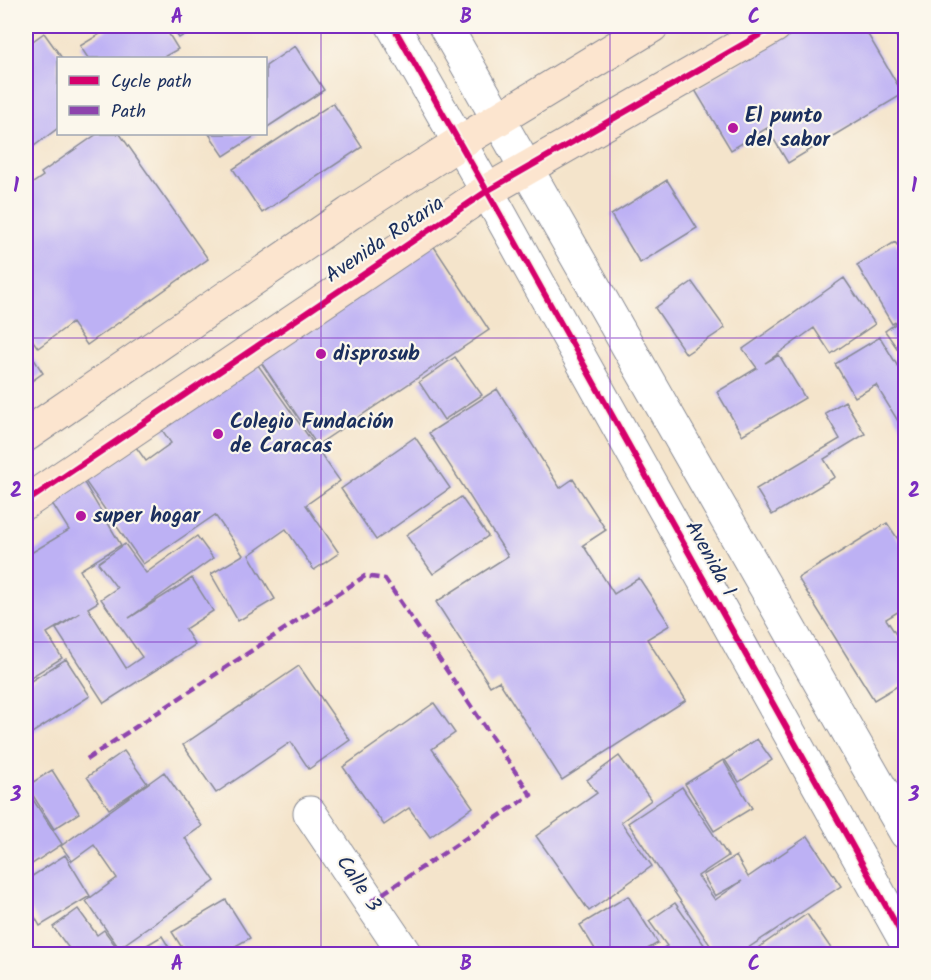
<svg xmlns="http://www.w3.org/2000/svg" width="931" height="980" font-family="Kalam,sans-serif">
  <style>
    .building { fill: #bdb1f4 }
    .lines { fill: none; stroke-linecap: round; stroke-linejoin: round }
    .street-casing { stroke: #888a94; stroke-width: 35 }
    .secondary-casing { stroke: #888a94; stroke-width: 35 }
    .street { stroke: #fff; stroke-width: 33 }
    .secondary { stroke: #fce5cf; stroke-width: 33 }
    .quiet { stroke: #8e44ad; stroke-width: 4.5; stroke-dasharray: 9 4.5; stroke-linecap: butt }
    .cycleway-casing { stroke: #fbf7ec; stroke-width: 10 }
    .cycleway { stroke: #d6006c; stroke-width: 6 }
    .grid { fill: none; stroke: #7b2cbf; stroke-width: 1.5; stroke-opacity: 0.55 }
    .poi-dot { fill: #b5179e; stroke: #fbf7ec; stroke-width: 2 }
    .labels { text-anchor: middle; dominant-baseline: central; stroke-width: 4.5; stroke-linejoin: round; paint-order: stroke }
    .poi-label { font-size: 21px; font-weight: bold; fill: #1b2f5e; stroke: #fbf7ec; text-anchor: start }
    .street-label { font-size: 21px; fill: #1b2f5e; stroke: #fbf7ec }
    .neatline { fill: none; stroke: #7b2cbf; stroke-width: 2 }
    .grid-label { font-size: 20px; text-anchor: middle; font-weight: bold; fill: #7b2cbf }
  </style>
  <rect width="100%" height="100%" fill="#fbf7ec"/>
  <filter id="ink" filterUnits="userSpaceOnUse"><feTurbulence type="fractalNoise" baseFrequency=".0167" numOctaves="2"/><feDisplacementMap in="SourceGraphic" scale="12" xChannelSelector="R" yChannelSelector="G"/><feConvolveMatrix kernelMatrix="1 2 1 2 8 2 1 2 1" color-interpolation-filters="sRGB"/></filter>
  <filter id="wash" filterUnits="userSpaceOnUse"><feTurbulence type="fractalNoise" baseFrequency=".008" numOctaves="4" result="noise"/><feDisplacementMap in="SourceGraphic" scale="24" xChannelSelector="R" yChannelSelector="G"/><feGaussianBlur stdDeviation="1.35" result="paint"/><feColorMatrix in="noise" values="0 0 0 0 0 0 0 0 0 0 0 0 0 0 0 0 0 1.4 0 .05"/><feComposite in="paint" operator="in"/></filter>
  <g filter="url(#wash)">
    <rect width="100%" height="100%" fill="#f4e4cb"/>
    <g id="blocks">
      <!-- building -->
      <path class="building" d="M113,26H164L178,49L162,58H88L80,46Z
        M171,26H199L179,38Z
        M803,26H863L903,94L788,163L767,128L731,150L695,90Z
        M890,26H906V53Z
        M44,33L62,58H58V128L26,152V46Z
        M295,46L324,90L266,128V66Z
        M333,103L362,147L262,213L233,169Z
        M97,134H120L208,259L87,345L72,323L38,348L26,331V188L43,176L41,173Z
        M209,134H258L224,156Z
        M667,180L697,228L640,263L611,215Z
        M429,239L489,330L317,445L256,355Z
        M895,242L906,257V316L892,324L857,265Z
        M844,278L875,324L831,354L814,328L765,363L779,355L805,398L742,435L717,392L757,368L743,349Z
        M692,282L725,328L686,354L655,308Z
        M906,317V361L885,331Z
        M880,337L906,380V423L901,426L876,385L855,397L835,364Z
        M26,347L43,373L26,385Z
        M455,357L482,395L444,420L419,382Z
        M253,358L340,481L306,505L339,553L314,570L286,529L249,555L275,599L238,621L211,574L243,555L215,515L143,564L78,471L128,436L146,461L171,443L158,424Z
        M497,389L560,488L573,479L606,530L583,545L614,594L639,578L670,625L647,639L686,700L562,780L499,681L490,686L436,602L508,556L429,433Z
        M845,401L865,434L824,459L835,477L772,515L756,489L840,439L825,413Z
        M415,437L450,488L376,540L341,489Z
        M80,476L121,545L80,570L98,602L88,608L126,668L142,657L101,599L117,588L98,563L125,544L146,573L197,536L213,558L129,618L192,578L213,611L185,629L195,645L104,703L56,629L80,613L47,633L62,658L26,680V556L69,530L47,495Z
        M461,497L488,536L433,574L406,535Z
        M887,523L906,551V607L886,619L906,650V681L874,700L798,578Z
        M66,659L90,696L32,733L26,722V684Z
        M299,666L350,740L309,769L291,742L216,793L183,745Z
        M434,703L455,733L432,749L473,807L430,837L409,808L384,825L343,767Z
        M757,739L772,760L739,782L725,760Z
        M124,751L147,783L109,809L87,777Z
        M619,756L651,800L621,822L652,866L589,911L536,836L597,793L587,780Z
        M723,760L752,808L714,831L685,784Z
        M52,770L79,813L54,829L27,786Z
        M164,772L202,826L185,838L215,881L119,948L86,901L117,878L94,845L72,861L61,846Z
        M682,787L728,856L698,876L715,900L742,881L715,896L703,875L736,856L748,877L808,836L841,886L739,954H716L628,823Z
        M26,789L62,844L26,868Z
        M65,855L90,896L40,926L26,901V880Z
        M628,896L658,943L639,954H598L580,925Z
        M226,900L250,938L221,954H186L172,932Z
        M675,903L705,946L692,954H654L667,946L649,921Z
        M78,909L97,935L104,930L115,945L102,954H73L53,927Z
        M807,914L835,954H749Z
        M162,936L173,954H139L137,951Z"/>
    </g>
  </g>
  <g filter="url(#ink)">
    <use href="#blocks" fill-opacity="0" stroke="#888a94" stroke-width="1.5"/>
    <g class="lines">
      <!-- street casing -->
      <g class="street-casing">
        <path id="street" d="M393,26L487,191L906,942
          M445,26L906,833
          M310,813L405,954"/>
      </g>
      <!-- secondary casing -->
      <g class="secondary-casing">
        <path id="secondary" d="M26,435L350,213L459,143L652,26
          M26,502L487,191L775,26"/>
      </g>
      <!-- street -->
      <use href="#street" class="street"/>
      <!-- secondary -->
      <use href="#secondary" class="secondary"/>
      <!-- quiet -->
      <path class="quiet" d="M87,759L365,576L385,579L531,795L370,902"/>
      <!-- cycleway casing -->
      <g class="cycleway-casing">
        <path id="cycleway" d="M393,26L487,191L906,942
          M26,502L487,191L775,26"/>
      </g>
      <!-- cycleway -->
      <use href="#cycleway" class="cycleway"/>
    </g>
  </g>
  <!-- grid -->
  <path class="grid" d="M321,26V954M610,26V954M26,338H906M26,642H906"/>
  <!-- markers -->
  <g class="poi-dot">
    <circle cx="733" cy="128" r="6"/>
    <circle cx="321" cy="354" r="6"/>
    <circle cx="218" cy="434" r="6"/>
    <circle cx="81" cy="516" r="6"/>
  </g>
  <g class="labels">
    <!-- poi labels -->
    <g class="poi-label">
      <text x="745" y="116">El punto<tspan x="745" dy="24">del sabor</tspan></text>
      <text x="333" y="354">disprosub</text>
      <text x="230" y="422">Colegio Fundación<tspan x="230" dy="24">de Caracas</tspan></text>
      <text x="93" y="516">super hogar</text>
    </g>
    <!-- street labels -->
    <g class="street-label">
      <text transform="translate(385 240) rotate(-34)">Avenida Rotaria</text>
      <text transform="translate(710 559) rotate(61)">Avenida 1</text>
      <text transform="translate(358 884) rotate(56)">Calle 3</text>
    </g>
  </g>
  <!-- margin -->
  <rect width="931" height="980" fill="none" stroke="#fbf7ec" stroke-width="66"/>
  <!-- legend -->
  <rect x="57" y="57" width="210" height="78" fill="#fbf7ec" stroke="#a1a7b3" stroke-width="1.5"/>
  <rect x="69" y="76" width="30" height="9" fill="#d6006c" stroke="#a1a7b3" stroke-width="1.5"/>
  <text x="111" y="87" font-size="18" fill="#1b2f5e">Cycle path</text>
  <rect x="69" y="106" width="30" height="9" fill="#8e44ad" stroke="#a1a7b3" stroke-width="1.5"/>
  <text x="111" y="117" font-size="18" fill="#1b2f5e">Path</text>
  <rect x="33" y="33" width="865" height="914" class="neatline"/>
  <g class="grid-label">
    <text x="177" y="23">A</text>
    <text x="466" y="23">B</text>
    <text x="754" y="23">C</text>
    <text x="16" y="192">1</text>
    <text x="914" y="192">1</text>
    <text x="16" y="497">2</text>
    <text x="914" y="497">2</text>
    <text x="16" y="801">3</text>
    <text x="914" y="801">3</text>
    <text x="177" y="970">A</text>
    <text x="466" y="970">B</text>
    <text x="754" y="970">C</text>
  </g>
</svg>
